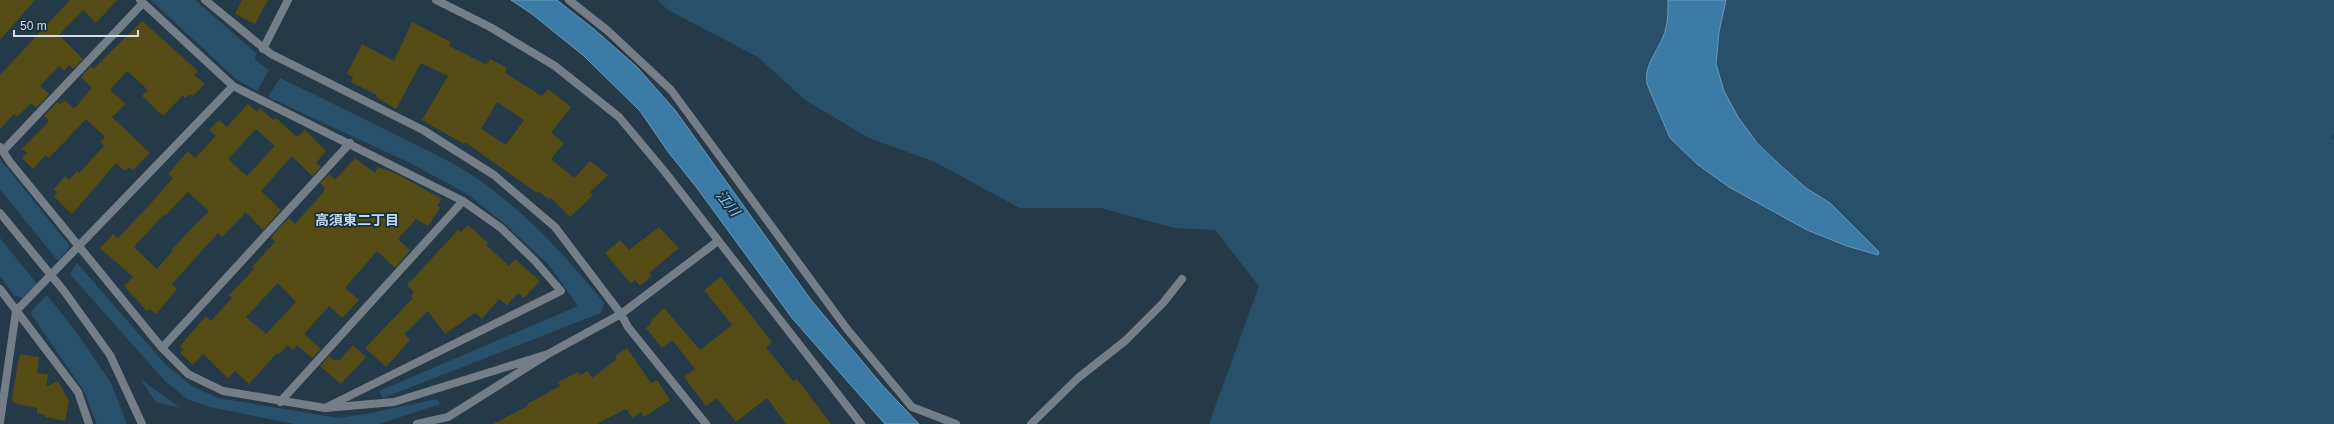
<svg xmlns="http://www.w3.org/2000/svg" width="2334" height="424" font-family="Arial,'Noto Sans JP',sans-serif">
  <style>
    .green { fill: #29506b }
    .water { fill: #3c7ba5; stroke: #6999b9 }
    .building { fill: #544c14; fill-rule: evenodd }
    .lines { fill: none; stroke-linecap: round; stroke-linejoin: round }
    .street { stroke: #737e86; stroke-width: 8 }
    .labels { text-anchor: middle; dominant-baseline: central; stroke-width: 3.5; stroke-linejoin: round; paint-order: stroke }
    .water-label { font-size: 14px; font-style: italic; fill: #83c7f8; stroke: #1a2f3e }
    .neighbourhood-label { font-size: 14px; font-weight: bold; fill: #bfd9ec; stroke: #1a2f3e }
  </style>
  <rect width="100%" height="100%" fill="#243a49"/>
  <!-- green -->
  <path class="green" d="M151,0H195L256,53L255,60L269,70L257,91L236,79Z
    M657,0H2334V133L2332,138L2334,140V424H1209L1259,286L1215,230L1174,228L1101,208H1020L935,162L869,138L805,100L758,57L668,10Z
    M280,78C318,96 356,115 394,134C420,147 448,159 472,175C524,210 565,255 604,303L601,313L383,398L379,391L578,306L548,264L506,225L469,195L412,164L268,97Z
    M0,159L69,245L68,249L58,261L0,189Z
    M0,238L37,284L22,298L14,295L0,276Z
    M77,263L165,364L192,386L218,398L339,418L371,413L437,399L440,404L379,424H294L210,407L187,399L165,381L70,274Z
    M47,295L77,333L111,383L127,424H97L84,391L31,314L33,309Z
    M140,379L181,408L156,402Z"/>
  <!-- water -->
  <path class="water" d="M511,0H557L595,30L637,67L675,110L811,300L882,385L919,424H885L792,318L697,188L669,153L640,111L584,56L532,14Z
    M1668,0H1726L1719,32L1716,64L1724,91L1738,117L1757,143L1780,165L1806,188L1830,203L1879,252L1878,255L1847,246L1807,230L1729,187L1697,164L1670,138L1647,84C1644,65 1656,54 1663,37C1668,25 1668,13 1668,0Z"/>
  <!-- building -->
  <path class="building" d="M0,0H35L0,40Z
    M70,0H117L96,23L83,10L59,35L83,59L73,69L69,65L64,71L59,66L40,86L49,94L36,108L31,103L17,117L14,114L0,129V75Z
    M242,0H268L255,24L235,14Z
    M142,21L198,71L194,75L205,84L193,96L190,94L185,98L183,95L163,116L142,96L148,90L127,71L110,90L126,104L112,117L150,153L133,170L129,167L125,171L116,163L72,214L54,197L57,193L54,189L65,176L69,180L77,171L79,173L104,146L100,142L105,137L86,119L49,158L46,155L33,169L22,158L27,153L22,149L49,121L44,116L57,102L60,104L65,100L74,109L92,88L81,77L91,66L93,69Z
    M412,22L451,42L449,46L487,65L490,59L507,68L505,73L542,96L548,89L571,107L551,133L564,143L551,159L574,178L590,161L608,175L590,192L593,195L570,217L551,198L550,200L538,191L537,193L465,142L464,144L422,120L448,76L421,63L396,109L376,97L377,95L351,82L353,77L347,74L362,44L394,61ZM497,102L524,120L506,145L481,129Z
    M248,104L257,112L260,108L273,120L276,118L297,137L305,130L326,151L316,163L321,167L312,176L292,156L261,191L281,210L263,230L246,212L222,237L218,233L172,284L177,289L156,314L150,309L147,311L124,286L133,277L100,248L113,234L118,238L151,203L173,178L168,174L188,151L195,158L216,136L209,130L219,120L227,127ZM256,129L275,146L247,176L228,159ZM188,192L209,211L172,249L173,250L157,269L134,247L163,215L165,216Z
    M355,158L375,173L378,167L395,173L442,199L437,206L440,208L428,226L416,219L398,239L410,250L395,268L377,251L345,288L359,300L342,318L329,306L304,334L321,349L312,358L297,345L293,350L288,345L278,355L277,353L249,384L235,371L228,378L203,354L193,365L180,353L183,349L180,346L206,316L211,321L232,298L229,295L254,269L252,267L275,242L271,237L289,218L295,224L322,194L325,188L320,183L329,174L335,180ZM278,283L296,302L266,334L246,317Z
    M468,225L488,243L486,245L509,266L515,259L540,281L524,298L518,293L507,305L499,299L482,319L475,313L445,334L428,311L404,334L410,340L386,367L365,348L413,298L411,296L414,292L407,285L410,282L458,230L461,232Z
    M659,227L679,248L649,273L652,276L640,286L635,280L631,284L605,253L620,240L629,250Z
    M721,277L772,342L766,347L793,381L797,379L831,424H786L767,398L736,422L717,398L706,406L684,377L695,369L672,340L662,348L646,328L652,322L651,320L664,308L700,350L732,325L704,290Z
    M353,345L366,357L341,384L320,366L329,356L335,361L337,359L339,361Z
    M627,348L651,383L657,380L670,400L644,417L641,412L632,418L626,409L597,424H493L528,406L527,404L560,386L558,382L578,372L580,375L588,371L592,378L617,359L615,356Z
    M20,354L39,357L37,373L48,374L46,387L58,381L69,401L65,421L45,417V415L37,413V408L13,403L12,399L15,379Z"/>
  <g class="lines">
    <!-- street -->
    <path class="street" d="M140,0L233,86L463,201L501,228L535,261L561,291L325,408
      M205,0L271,54L423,130L494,175L555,227L621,314L628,327L706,424
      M436,0L490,27L555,66L619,117L665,172L861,424
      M569,0L608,31L671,90L847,329L912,407L956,424
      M263,49L288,0
      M0,147L10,162L162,348L188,374L223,391L325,408L394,402L548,354
      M3,151L143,3
      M0,213L64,291L110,355L142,424
      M0,289L78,392L89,424
      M162,348L350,143
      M280,402L463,201
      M0,422L16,311L233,86
      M417,424L448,417L548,354L621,314L718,241
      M1031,424L1078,378L1125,341L1163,303L1182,279"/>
  </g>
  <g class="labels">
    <!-- water labels -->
    <g class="water-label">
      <text transform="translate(728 203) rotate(51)">江川</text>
    </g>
    <!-- neighbourhood labels -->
    <g class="neighbourhood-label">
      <text x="357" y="220">高須東二丁目</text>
    </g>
  </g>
  <!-- scale -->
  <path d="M14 30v6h124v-6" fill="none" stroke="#d2dfe9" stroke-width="2"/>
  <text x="20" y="30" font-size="12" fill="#d2dfe9" stroke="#1a2f3e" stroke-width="3" paint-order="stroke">50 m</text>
</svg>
